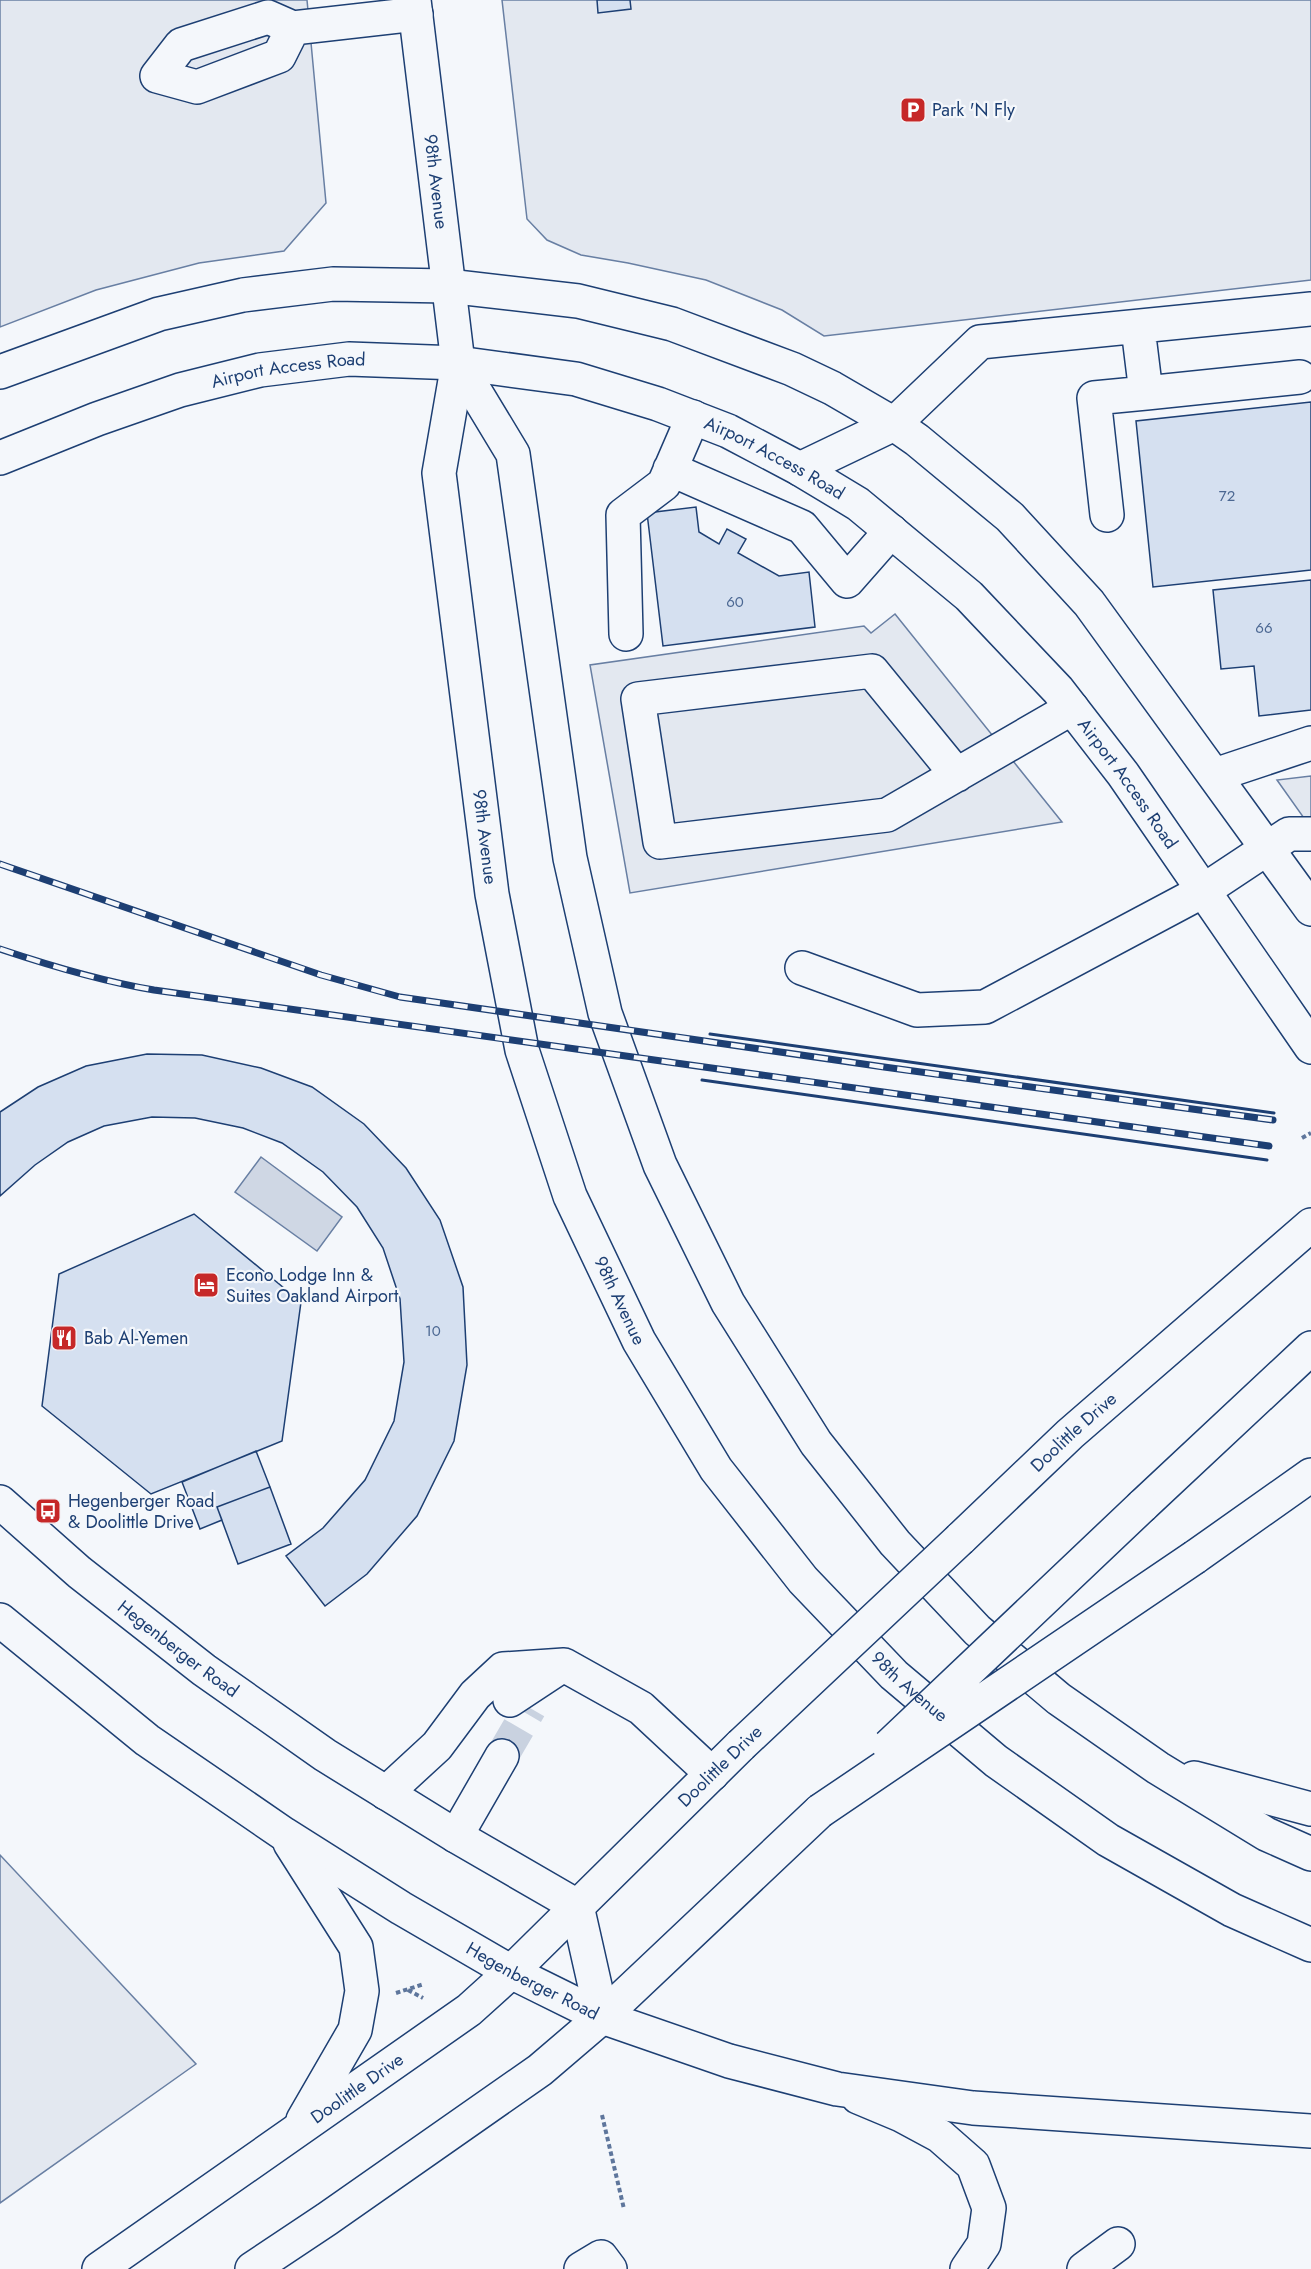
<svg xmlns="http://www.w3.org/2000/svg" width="1311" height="2269" font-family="Jost,sans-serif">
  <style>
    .parking { fill: #e3e8f0; stroke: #687fa3; stroke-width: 1.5 }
    .water { fill: #cfd7e4; stroke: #687fa3; stroke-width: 1.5 }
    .building { fill: #d5e0f0; stroke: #1d3f73; stroke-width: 1.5 }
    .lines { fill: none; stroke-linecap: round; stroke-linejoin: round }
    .minor-tunnel { stroke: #c9d2e0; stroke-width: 33; stroke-dasharray: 33 16; stroke-linecap: butt }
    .minor-casing { stroke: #1d3f73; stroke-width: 36 }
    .major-casing { stroke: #1d3f73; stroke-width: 36 }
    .path { stroke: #5e769c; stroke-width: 4; stroke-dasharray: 4.5 3; stroke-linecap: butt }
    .minor { stroke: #f4f7fb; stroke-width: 33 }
    .major { stroke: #f4f7fb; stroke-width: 33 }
    .rail-casing { stroke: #1d3f73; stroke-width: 7 }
    .rail { stroke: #f4f7fb; stroke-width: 4.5; stroke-dasharray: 14; stroke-linecap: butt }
    .major-bridge-casing { stroke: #1d3f73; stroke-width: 36; stroke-linecap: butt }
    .major-bridge { stroke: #f4f7fb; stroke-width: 33 }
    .wall { stroke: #1d3f73; stroke-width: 3 }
    .labels { text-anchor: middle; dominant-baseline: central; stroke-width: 4.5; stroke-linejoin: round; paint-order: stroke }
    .number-label { font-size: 15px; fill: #4b6792 }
    .poi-label { font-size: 18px; fill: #1d3f73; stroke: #f4f7fb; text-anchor: start }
    .street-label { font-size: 18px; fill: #1d3f73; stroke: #f4f7fb }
  </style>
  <rect width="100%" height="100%" fill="#f4f7fb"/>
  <!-- parking -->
  <path class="parking" d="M0,0H307L326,203L284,251L199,263L96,290L0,327Z
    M502,0H1311V280L824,336L782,310L706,280L628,263L581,255L547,240L527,219Z
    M895,614L1062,822L630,893L590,665L864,626L871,633Z
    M1311,776V828L1277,780Z
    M0,1855L196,2064L0,2203Z"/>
  <!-- water -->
  <path class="water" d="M261,1157L342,1217L317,1251L235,1192Z"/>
  <!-- building -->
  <path class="building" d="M597,0H630L631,9L598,13Z
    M1311,402V570L1153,587L1136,421Z
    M696,507L699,532L719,544L727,529L746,539L738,553L779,576L809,572L815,627L663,646L647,513Z
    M1311,580V710L1259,716L1254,666L1221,669L1213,590Z
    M147,1054L202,1055L261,1068L312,1087L364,1124L406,1168L440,1220L463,1287L467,1365L454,1441L417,1516L367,1574L325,1606L286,1556L323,1528L365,1480L394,1421L404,1362L400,1299L383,1248L357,1207L323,1172L282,1143L243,1128L195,1118L152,1117L104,1126L68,1142L35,1165L0,1196V1112L38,1087L86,1066Z
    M194,1214L301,1302L282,1441L151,1494L42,1406L59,1274Z
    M256,1451L270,1487L217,1507L222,1520L200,1529L182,1482Z
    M270,1487L291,1544L238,1564L217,1507Z"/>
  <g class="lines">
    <!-- minor-tunnel -->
    <path class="minor-tunnel" d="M502,1756L530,1708"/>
    <!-- minor casing -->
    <g class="minor-casing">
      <path id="minor" d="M293,28L279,56L197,87L157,76L181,45L268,17L293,28L416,14
        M1146,393L1300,377
        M670,469L802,527L847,581L891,531
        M800,469L894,424L980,342L1311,309
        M1107,515L1094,398L1146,393L1138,328
        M626,634L623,515L664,484L693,417
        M957,775L872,671L638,699L660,842L887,815L1072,708
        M1215,775L1311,743
        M802,968L917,1010L985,1007L1203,891L1289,834H1311
        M510,1700L560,1667
        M386,1793L437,1746L475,1695L503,1669L564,1665L641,1708L712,1774
        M456,1836L502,1756
        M858,2097L901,2115L940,2136L973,2165L989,2208L984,2244L967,2269
        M581,2269L601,2257L610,2269
        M1084,2269L1118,2244"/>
    </g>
    <!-- major casing -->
    <g class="major-casing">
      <g id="major">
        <path id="s1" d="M414,0L458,363L439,473L492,894L522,1050L570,1196L639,1341L716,1469L803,1580L894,1675L996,1761L1108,1840L1232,1910L1311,1945"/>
        <path d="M458,363L513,454L570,858L605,1013L660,1165L728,1303L816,1443L895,1543L977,1630L1059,1699L1158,1768L1266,1834L1311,1854"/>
        <path d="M0,372L159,314L243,295L333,284L448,286L578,301L672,324L792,369L832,388L894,424L917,440L1010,517L1089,603L1311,909"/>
        <path id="s2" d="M0,458L97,419L180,390L260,370L349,359L458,363L576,379L658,404L728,431L800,469L858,504L969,596L1058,690L1123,774L1311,1047"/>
        <path id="s3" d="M0,1502L79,1572L204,1670L325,1755L456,1836L577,1906L602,2017"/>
        <path d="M1142,1506L1311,1348"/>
        <path id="s4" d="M960,1539L1070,1434L1311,1225"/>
        <path d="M1195,1557L1311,1475"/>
        <path id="s5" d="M0,1620L147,1740L284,1834L401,1908L511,1972L602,2017L729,2061L837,2089L973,2108L1311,2131"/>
        <path d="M1194,1778L1311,1809"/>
        <path d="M290,1843L356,1947L362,1991L355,2030L303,2120"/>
        <path id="s6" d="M99,2269L469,2010L511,1972L741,1745"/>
        <path d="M252,2269L327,2219L540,2070L602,2017L820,1811"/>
      </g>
    </g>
    <!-- path -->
    <path class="path" d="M1302,1138L1311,1133
      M408,1990L423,1998
      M396,1993L424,1984
      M602,2115L624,2209"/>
    <!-- minor -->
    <use href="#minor" class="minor"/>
    <!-- major -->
    <use href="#major" class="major"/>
    <!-- rail casing -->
    <g class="rail-casing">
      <path id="rail" d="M0,864L321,975L400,997L884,1067L1273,1120
        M0,949C51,966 101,981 154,990L1269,1146"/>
    </g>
    <!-- rail -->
    <use href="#rail" class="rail"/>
    <!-- major-bridge casing -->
    <g class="major-bridge-casing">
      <path id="major-bridge" d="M741,1745L960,1539
        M889,1746L1142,1506
        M820,1811L1195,1557"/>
    </g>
    <!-- major-bridge -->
    <use href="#major-bridge" class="major-bridge"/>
    <!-- wall -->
    <path class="wall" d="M710,1034L1274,1113
      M702,1080L1267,1160"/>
  </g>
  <!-- icons -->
  <defs>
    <g id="parking-square" transform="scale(1.35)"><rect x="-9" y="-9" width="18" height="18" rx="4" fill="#c62828" stroke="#f4f7fb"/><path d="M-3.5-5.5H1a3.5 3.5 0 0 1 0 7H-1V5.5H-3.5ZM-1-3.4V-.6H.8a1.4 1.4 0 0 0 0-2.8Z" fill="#fff"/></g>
    <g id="hotel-square" transform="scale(1.35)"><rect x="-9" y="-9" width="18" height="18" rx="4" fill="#c62828" stroke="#f4f7fb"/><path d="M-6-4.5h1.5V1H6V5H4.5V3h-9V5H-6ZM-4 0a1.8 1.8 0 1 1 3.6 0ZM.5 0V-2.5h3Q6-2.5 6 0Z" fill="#fff"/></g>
    <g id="restaurant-square" transform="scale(1.35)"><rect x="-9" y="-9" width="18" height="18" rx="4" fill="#c62828" stroke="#f4f7fb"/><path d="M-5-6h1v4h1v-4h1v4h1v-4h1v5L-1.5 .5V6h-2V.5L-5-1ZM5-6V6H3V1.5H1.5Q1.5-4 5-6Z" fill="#fff"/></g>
    <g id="bus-square" transform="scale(1.35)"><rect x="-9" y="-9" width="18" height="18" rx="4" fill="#c62828" stroke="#f4f7fb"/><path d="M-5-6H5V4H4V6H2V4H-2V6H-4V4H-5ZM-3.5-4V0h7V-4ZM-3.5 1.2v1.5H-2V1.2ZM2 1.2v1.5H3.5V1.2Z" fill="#fff"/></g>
  </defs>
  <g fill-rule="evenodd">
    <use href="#parking-square" x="913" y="110"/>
    <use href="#hotel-square" x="206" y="1285"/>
    <use href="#restaurant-square" x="64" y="1338"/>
    <use href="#bus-square" x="48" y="1511"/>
  </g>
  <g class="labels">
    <!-- number labels -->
    <g class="number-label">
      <text x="1227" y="496">72</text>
      <text x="735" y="602">60</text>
      <text x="1264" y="628">66</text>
      <text x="433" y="1331">10</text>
    </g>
    <!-- poi labels -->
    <g class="poi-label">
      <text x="932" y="110">Park 'N Fly</text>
      <text x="226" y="1275">Econo Lodge Inn &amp;<tspan x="226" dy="21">Suites Oakland Airport</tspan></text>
      <text x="84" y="1338">Bab Al-Yemen</text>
      <text x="68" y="1501">Hegenberger Road<tspan x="68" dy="21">&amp; Doolittle Drive</tspan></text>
    </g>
    <!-- street labels -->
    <g class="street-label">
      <text stroke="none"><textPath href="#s1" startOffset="183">98th Avenue</textPath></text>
      <text stroke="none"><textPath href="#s2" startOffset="303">Airport Access Road</textPath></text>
      <text stroke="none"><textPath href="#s2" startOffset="807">Airport Access Road</textPath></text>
      <text stroke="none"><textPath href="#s2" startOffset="1293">Airport Access Road</textPath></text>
      <text stroke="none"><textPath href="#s1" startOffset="844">98th Avenue</textPath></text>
      <text stroke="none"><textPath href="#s1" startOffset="1330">98th Avenue</textPath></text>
      <text stroke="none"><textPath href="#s4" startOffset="156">Doolittle Drive</textPath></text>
      <text stroke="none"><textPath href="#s3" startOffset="231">Hegenberger Road</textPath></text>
      <text stroke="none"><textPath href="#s1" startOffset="1816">98th Avenue</textPath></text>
      <text transform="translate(720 1766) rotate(-44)">Doolittle Drive</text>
      <text stroke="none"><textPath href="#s5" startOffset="645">Hegenberger Road</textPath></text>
      <text stroke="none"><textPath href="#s6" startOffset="315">Doolittle Drive</textPath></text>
    </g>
  </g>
</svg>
